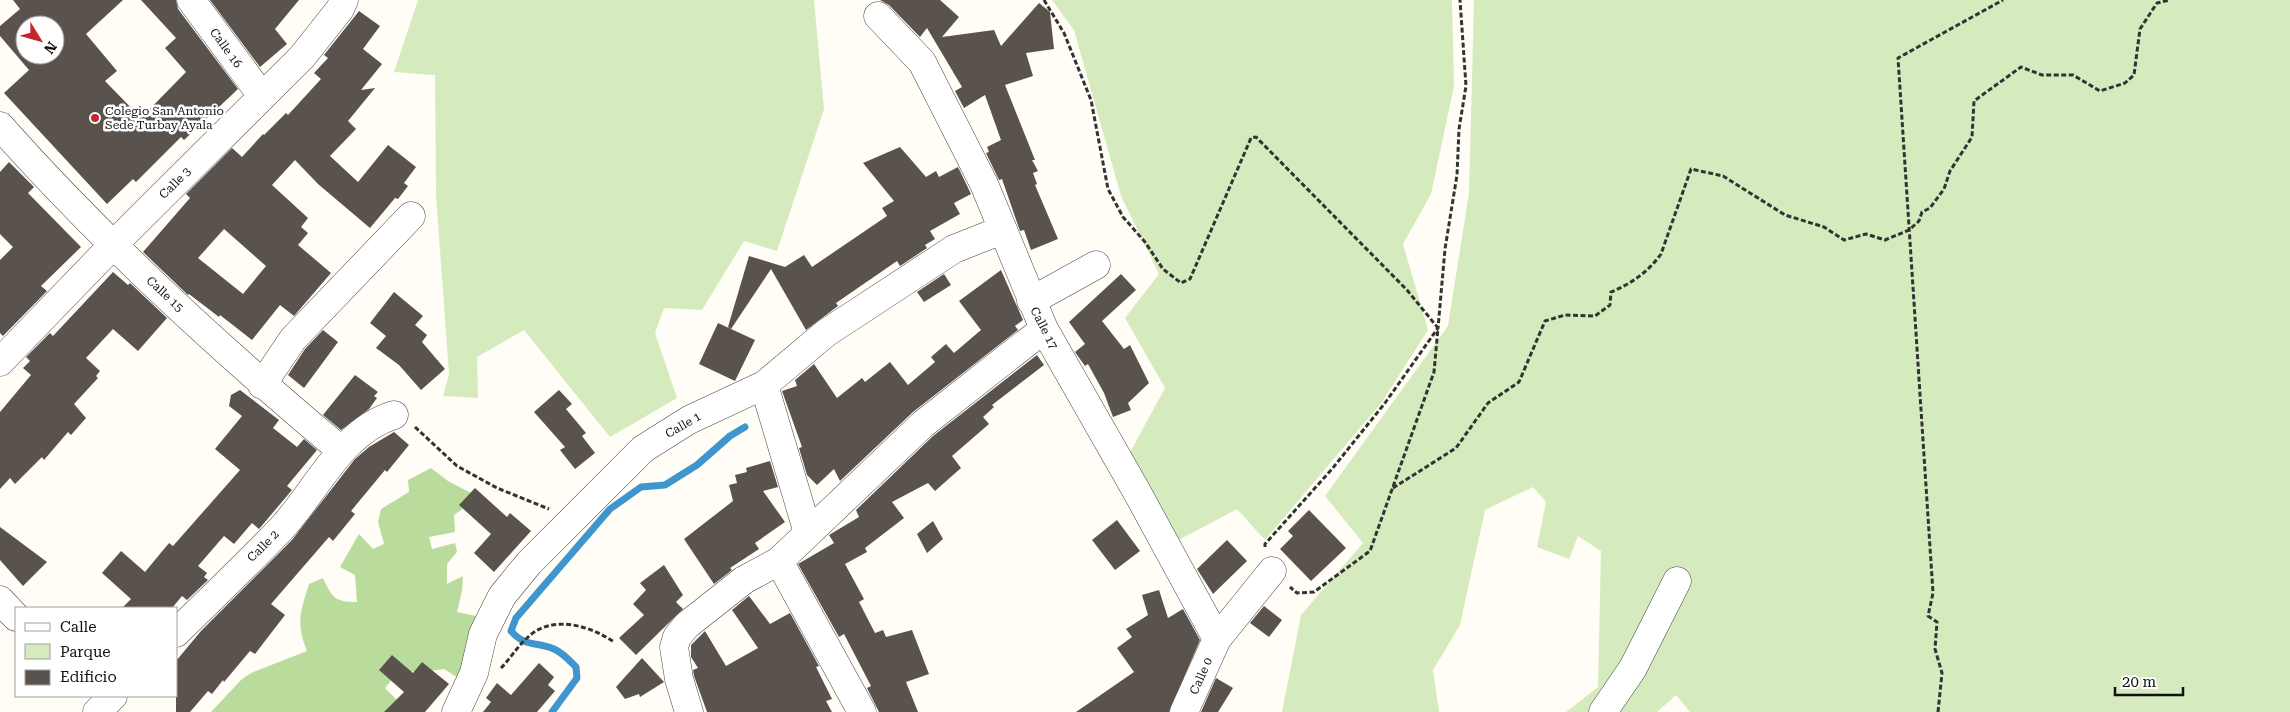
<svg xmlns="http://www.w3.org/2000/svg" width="2290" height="712" font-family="'Roboto Serif',serif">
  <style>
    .green { fill: #d5ebbd }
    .forest { fill: #b9dc9c }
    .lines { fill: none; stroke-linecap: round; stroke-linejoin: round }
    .stream { stroke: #3f96cf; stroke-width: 7 }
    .building { fill: #5a524d; fill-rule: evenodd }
    .minor-casing { stroke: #444; stroke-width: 29 }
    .path { stroke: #333; stroke-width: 3; stroke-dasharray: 5 2.5; stroke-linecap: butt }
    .minor { stroke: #fff; stroke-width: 28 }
    .poi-dot { fill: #c4262e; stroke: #fff; stroke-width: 2 }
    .labels { text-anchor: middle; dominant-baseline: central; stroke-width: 5; stroke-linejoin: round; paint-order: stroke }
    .street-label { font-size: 12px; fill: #111; stroke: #fff }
    .poi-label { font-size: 12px; fill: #111; stroke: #fff; text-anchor: start }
  </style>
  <rect width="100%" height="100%" fill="#fffdf5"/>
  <!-- green -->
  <path class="green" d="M418,0H814L824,109L777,251L744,241L702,310L664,308L655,333L677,398L610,437L524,330L477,357L478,398L443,396L449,374L436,195L435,75L394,72Z
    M1052,0H1452L1454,86L1431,194L1403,244L1428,330L1382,402L1265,540L1237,509L1175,542L1127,458L1165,388L1125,318L1159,274L1121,196L1074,30Z
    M1474,0H2290V712H1690L1676,695L1657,712H1566L1598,687L1601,551L1578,536L1569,559L1537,547L1546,502L1533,487L1485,510L1460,625L1433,670L1439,712H1282L1301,615L1363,543L1325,496L1448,326L1469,193Z"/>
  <!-- forest -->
  <path class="forest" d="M431,468L448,481L471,493L464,508L454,515L455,532L429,537L432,549L455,543L457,552L447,564V584L463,576L462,591L457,612L481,617L458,678L444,669C428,672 414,671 398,672L385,688L400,703L396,712H211L241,680L251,673L307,651C296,622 300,613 309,584L323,578C332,597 334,602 357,602L355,575L340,567L359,534L373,549L384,544L378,522L381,509L409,492L408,480Z"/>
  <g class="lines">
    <!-- stream -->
    <path class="stream" d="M552,712L577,678L576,667C569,660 563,653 554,649C535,641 526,648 511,631L516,618L610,509L641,487L665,485L697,465L730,436L745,427"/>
  </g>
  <!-- building -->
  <path class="building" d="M13,0H123L86,34L117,71L105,81L141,118L186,72L165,48L176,38L141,0H176L178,9L238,89L184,140L181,137L136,182L133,179L107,204L4,93L29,70L0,36V26L20,9ZM25,25H55V55H25Z
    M210,0H299L275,29L287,44L260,67Z
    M880,0H940L959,17L942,37L994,30L1001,46L1039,3L1050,12L1054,49L1026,53L1033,76L1005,85L1035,160H1032L1038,171L1033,173L1037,184L1035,185L1058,239L1031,250L1024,230L1020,231L1002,179L999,180L986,153L989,152L987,147L1001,140L985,95L964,108L955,91L962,87L927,28L920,37L889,5Z
    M359,11L380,26L363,49L382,64L361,90L375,88L348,121L356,129L330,156L358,182L388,145L416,167L404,183L408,186L398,199L395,198L370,228L318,184L295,160L272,185L308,218L301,227L308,233L298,245L331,273L294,316L280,305L252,340L220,315L219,317L189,294L188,295L143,252L190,198L186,194L232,148L242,157L263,134L264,135L286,113L288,115L321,79L314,73L328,58L324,55ZM224,229L266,266L243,294L198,258Z
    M900,147L926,177L936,171L939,177L958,167L971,194L954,203L960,214L930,231L935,239L925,245L927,248L900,266L897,261L836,303L838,306L806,330L771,269L731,329L728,327L749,256L785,267L804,255L812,267L887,216L882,208L894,201L863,163Z
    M9,162L34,187L28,193L81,247L41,286L47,291L3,336L0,333V260L13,247L0,234V172Z
    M1001,270L1023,320L1015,326L1018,330L913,412L840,481L834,469L817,485L807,475L799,448L802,447L782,391L797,386L795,380L814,364L837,398L862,378L865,382L890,362L908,385L935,362L931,357L946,344L954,353L981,330L959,301Z
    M113,272L128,285L130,283L167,318L138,351L113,329L86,358L100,371L96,376L98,378L74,404L86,418L71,435L68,432L44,460L42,457L15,484L10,478L0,489V412L31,375L23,368L30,361L26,357L50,333L53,336Z
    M944,274L951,285L924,302L917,292Z
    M1121,274L1136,290L1102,321L1124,349L1130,345L1149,383L1128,403L1131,410L1113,417L1104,393L1088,364L1085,366L1075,352L1085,344L1069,322Z
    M394,292L423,316L415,325L427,335L422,342L445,369L421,390L399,365L376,348L386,336L370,323Z
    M718,323L755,340L735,381L699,364Z
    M323,330L338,342L304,388L288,375L305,349Z
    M1037,355L1044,365L992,405L994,407L983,417L989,424L952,456L961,468L935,491L928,483L892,502L904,518L865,548L867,552L845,564L864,599L859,602L875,633L883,630L886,637L912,630L929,674L906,682L918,712H879L867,688L871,686L844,634L839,637L798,564L834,543L829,535L859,517L856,510L933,436Z
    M355,375L378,392L374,396L377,398L369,409L341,430L323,415Z
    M240,390L279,420L273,428L297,447L304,439L317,450L287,486L292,490L259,529L252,523L234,544L224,536L198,566L207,573L204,577L208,580L187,600L182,596L172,608H122L131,599L102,573L121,551L145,572L169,543L173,546L240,470L215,449L242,416L229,406L231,395Z
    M559,390L572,404L566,409L586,433L582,436L595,453L575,469L560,450L565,447L534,412Z
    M394,432L409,445L387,472L385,470L351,511L355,514L333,541L329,537L271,604L285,615L255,654L250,651L224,682L223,680L212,694L208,691L190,712H176V661L201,631L292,540L355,459L369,447Z
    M770,461L778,487L763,491L785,522L755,543L759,549L730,568L732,570L714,584L684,539L733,501L729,485L737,483L735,475L747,472L746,468Z
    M475,488L507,517L510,513L531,531L494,572L474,553L491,534L459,505Z
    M1309,510L1346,548L1311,581L1280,549L1293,536L1288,531Z
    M1117,520L1140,551L1115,570L1092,540Z
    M933,521L943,539L927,553L917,534Z
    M0,527L47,562L23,586L0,560Z
    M1227,540L1247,561L1213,594L1197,569Z
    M664,565L683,595L676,602L683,609L636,655L619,638L644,615L633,604L646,590L640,583Z
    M1159,590L1168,618L1183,609L1200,640L1169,712H1076L1134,672L1117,648L1132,637L1126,629L1148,615L1142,595Z
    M749,596L770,624L790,613L819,666L816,667L832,699L826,701L832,712H707L694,676L693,670L698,668L691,657V645L705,631L726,666L758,648L732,610Z
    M1264,606L1282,620L1269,637L1250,623Z
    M392,655L413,673L422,662L449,684L425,712H384L404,692L379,670Z
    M642,658L664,682L640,697L639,694L625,699L616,687Z
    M539,663L554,677L548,685L555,691L537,712H483L491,702L486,698L497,683L511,695Z
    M1216,678L1233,688L1218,712H1201Z"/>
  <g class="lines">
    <!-- minor casing -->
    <g class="minor-casing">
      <path id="minor" d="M191,0L262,96
        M878,16L922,62L984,184L1044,329L1137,492L1217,639
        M0,126C104,243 221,350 342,451
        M1031,301L1096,265
        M0,362L113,245L302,57L340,9L344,0
        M262,385L293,339L411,216
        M764,385L808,533
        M779,561L862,712
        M0,600L16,617
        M176,633C211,599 246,565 280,530C316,492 341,431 394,415
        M97,712L113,696
        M456,712L474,673L483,634L502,596L529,563L643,449L689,420L764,385L826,333L954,249L1002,230
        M689,712L679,679L674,647L677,637L687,625L744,580L779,561L923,424L1044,329
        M1184,712L1217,639L1272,571
        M1603,712L1633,668L1677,581"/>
    </g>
    <!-- path -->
    <path class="path" d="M1044,0L1064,33L1091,100L1108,189L1123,217L1145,242L1163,269L1181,283L1190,279L1251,138L1256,137L1407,290L1438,328L1434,372L1370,551L1314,592L1297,593L1290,587
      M415,427L457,466L497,488L549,509
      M1393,488L1456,448L1488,403L1519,382L1545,321L1565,315L1595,316L1610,305L1611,292C1631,284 1649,271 1661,254L1691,169L1723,176L1785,215L1824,227L1844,240L1866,234L1885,240L1909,230L1919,221L1922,212L1930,208L1944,189L1950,171L1972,137L1974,101L2021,67L2042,75H2073L2100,91L2125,83L2134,75L2140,29L2157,3L2170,0
      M1265,547V544L1332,469L1385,403L1438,328L1445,249L1457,175L1459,129L1466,86L1460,0
      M501,668C510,659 517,647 527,638C551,614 589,625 614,642
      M1938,712L1942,673L1935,649L1937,622L1928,616L1933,593L1898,58L2003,0"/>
    <!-- minor -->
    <use href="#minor" class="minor"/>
  </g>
  <!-- markers -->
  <circle class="poi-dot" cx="95" cy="118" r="5"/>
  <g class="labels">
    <!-- street labels -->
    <g class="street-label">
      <text transform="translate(226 48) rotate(54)">Calle 16</text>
      <text transform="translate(175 183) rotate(-45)">Calle 3</text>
      <text transform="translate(165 294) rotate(43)">Calle 15</text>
      <text transform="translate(1044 328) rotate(63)">Calle 17</text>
      <text transform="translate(683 425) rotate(-30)">Calle 1</text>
      <text transform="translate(263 546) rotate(-45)">Calle 2</text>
      <text transform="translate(1201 676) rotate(-66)">Calle 0</text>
    </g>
    <!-- poi labels -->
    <g class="poi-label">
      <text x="105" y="111">Colegio San Antonio<tspan x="105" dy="14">Sede Turbay Ayala</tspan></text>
    </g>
  </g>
  <!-- legend -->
  <rect x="15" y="607" width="162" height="90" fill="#ffffff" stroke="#a0a0a0"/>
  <rect x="25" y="623" width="25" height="8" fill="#ffffff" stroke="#a0a0a0"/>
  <text x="60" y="632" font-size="15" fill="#111111">Calle</text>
  <rect x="25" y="644" width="25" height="15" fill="#d5ebbd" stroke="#a0a0a0"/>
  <text x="60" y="657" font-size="15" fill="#111111">Parque</text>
  <rect x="25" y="670" width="25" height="15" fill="#5a524d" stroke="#a0a0a0"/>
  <text x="60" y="682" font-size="15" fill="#111111">Edificio</text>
  <!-- north arrow -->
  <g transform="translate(40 40) rotate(127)"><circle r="24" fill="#ffffff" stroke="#a0a0a0"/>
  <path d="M0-4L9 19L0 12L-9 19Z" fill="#c4262e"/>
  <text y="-8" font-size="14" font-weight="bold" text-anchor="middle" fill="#111111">N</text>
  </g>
  <!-- scale -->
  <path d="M2115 687v8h68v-8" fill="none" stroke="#111111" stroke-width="2.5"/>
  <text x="2122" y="687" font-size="15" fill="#111111" stroke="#ffffff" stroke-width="4" paint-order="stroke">20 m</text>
</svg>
